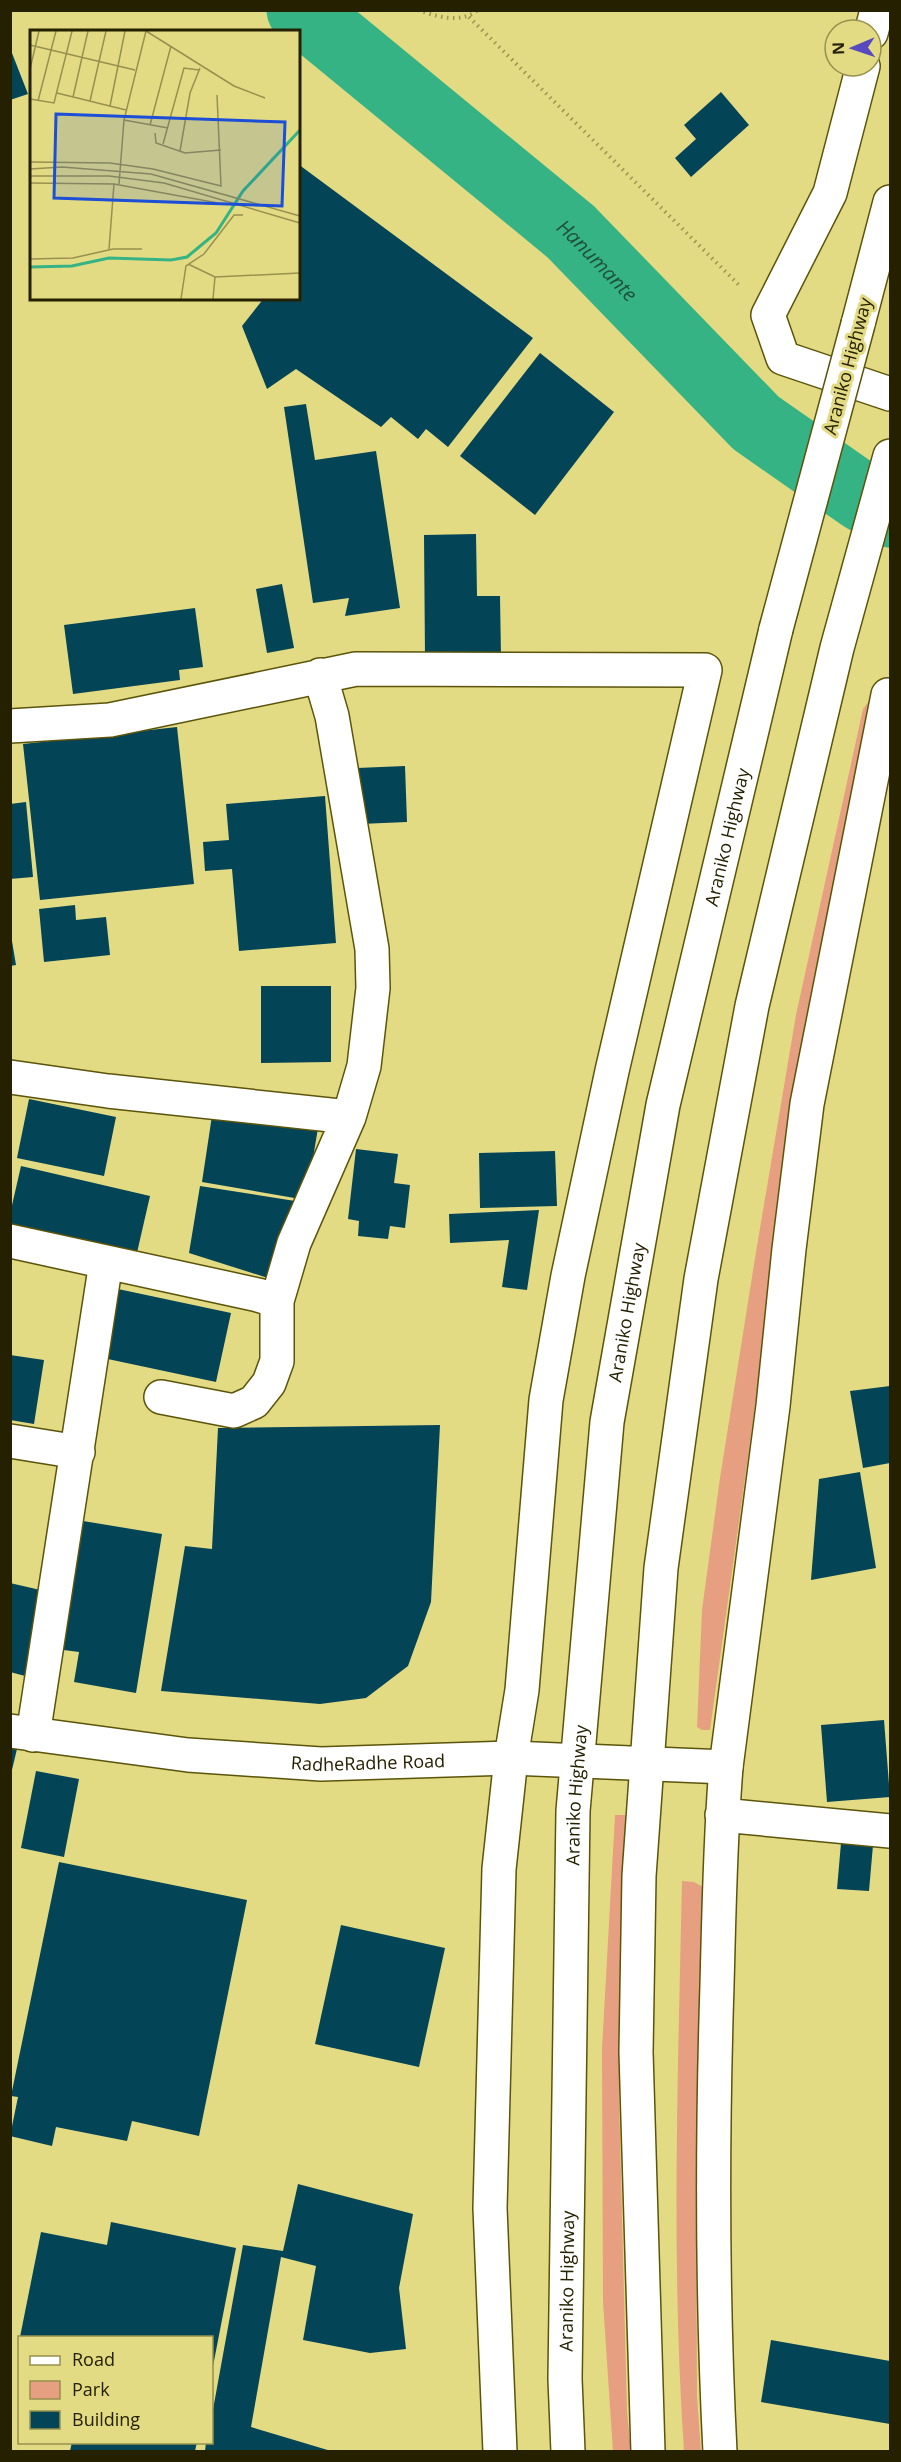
<svg xmlns="http://www.w3.org/2000/svg" width="901" height="2462" font-family="'Open Sans',sans-serif">
  <style>
    .green { fill: #e69f80 }
    .lines { fill: none; stroke-linecap: round; stroke-linejoin: round }
    .river { stroke: #35b384; stroke-width: 69 }
    .building { fill: #044457 }
    .minor-casing { stroke: #5b540a; stroke-width: 36 }
    .major-casing { stroke: #5b540a; stroke-width: 36 }
    .highway-casing { stroke: #5b540a; stroke-width: 36 }
    .path { stroke: #9b9452; stroke-width: 4; stroke-dasharray: 1.5 4.5; stroke-linecap: butt }
    .minor { stroke: #fff; stroke-width: 33 }
    .major { stroke: #fff; stroke-width: 33 }
    .highway { stroke: #fff; stroke-width: 33 }
    .highway-bridge-casing { stroke: #5b540a; stroke-width: 36; stroke-linecap: butt }
    .highway-bridge { stroke: #fff; stroke-width: 33 }
    .labels { text-anchor: middle; dominant-baseline: central; stroke-width: 6; stroke-linejoin: round; paint-order: stroke }
    .street-label { font-size: 18px; fill: #242000; stroke: #e3db83 }
    .water-label { font-size: 20px; font-style: italic; fill: #1e503b; stroke: #e3db83 }
    .inset-river { fill: none; stroke: #35b384; stroke-width: 3 }
    .inset-road { fill: none; stroke: #97904f; stroke-width: 1.5 }
    .view { fill: #1d4ed8; fill-opacity: 0.15; stroke: #1d4ed8; stroke-width: 3 }
    .inset-edge { fill: none; stroke: #242000; stroke-width: 3 }
  </style>
  <rect width="100%" height="100%" fill="#e3db83"/>
  <!-- green -->
  <path class="green" d="M869,701H875C843,849 805,997 785,1148C779,1193 771,1238 772,1284L710,1730H702L697,1727L702,1610L720,1478L756,1252L796,1015L863,709Z
    M615,1815H628L619,2097L627,2412L631,2451L613,2452L603,2302L602,2049Z
    M682,1881L694,1882L703,1887L706,2006L696,2191L697,2396L701,2452L684,2451C671,2262 678,2071 682,1881Z"/>
  <g class="lines">
    <!-- river -->
    <path class="river" id="s1" d="M301,10L571,232L756,423L862,497L890,513"/>
  </g>
  <!-- building -->
  <path class="building" d="M10,48L28,94L10,100Z
    M721,92L749,125L691,177L675,158L696,139L684,125Z
    M298,164L533,338L448,447L426,429L418,439L391,417L381,427L296,369L267,389L242,326L264,298H298Z
    M540,353L614,412L535,515L460,456Z
    M306,404L315,460L376,451L400,608L345,616L349,598L313,603L284,407Z
    M476,534L477,596H500L501,657L425,658L424,535Z
    M282,584L294,648L267,653L256,589Z
    M195,608L203,667L179,670L180,680L73,694L64,625Z
    M177,727L194,884L40,900L23,744Z
    M405,766L407,822L360,824L357,768Z
    M325,796L336,943L239,951L232,869L205,871L203,842L229,840L226,804Z
    M26,802L33,877L10,879V804Z
    M75,905L76,920L106,917L110,955L44,962L39,909Z
    M10,929L16,965L10,966Z
    M261,986H331V1062L261,1063Z
    M29,1099L116,1117L104,1176L17,1158Z
    M213,1109L318,1128L306,1200L202,1182Z
    M356,1149L398,1154L394,1183L410,1185L405,1228L390,1226L388,1239L358,1236L359,1221L348,1219Z
    M555,1151L557,1206L480,1208L479,1153Z
    M21,1166L150,1196L136,1257L10,1229V1214Z
    M200,1186L295,1201L271,1279L189,1253Z
    M539,1210L527,1290L502,1287L509,1240L450,1243L449,1214Z
    M118,1289L231,1313L216,1382L103,1358Z
    M10,1355L44,1360L34,1424L10,1420Z
    M890,1386V1463L863,1468L850,1391Z
    M440,1425L431,1602L408,1666L366,1698L320,1704L161,1691L185,1546L212,1549L218,1428Z
    M860,1472L876,1568L811,1580L819,1479Z
    M77,1520L162,1534L136,1693L74,1682L79,1652L56,1649Z
    M10,1583L49,1592L29,1677L10,1672Z
    M884,1720L890,1797L827,1802L821,1725Z
    M10,1748L17,1749L11,1774H10Z
    M36,1771L79,1779L64,1857L21,1848Z
    M841,1843L873,1845L869,1891L837,1889Z
    M59,1862L247,1900L199,2136L132,2121L127,2141L56,2127L52,2146L10,2136L18,2097L11,2096Z
    M341,1925L445,1948L419,2067L315,2044Z
    M298,2184L413,2214L399,2288L406,2349L370,2353L303,2340L316,2266L281,2257L251,2427L331,2451H205L206,2442H212V2415L243,2245L283,2251Z
    M111,2222L236,2248L213,2366L212,2337H20L41,2232L107,2245Z
    M771,2340L890,2361V2424L761,2402Z
    M72,2442H197L195,2451H70Z"/>
  <g class="lines">
    <!-- minor casing -->
    <g class="minor-casing">
      <path id="minor" d="M871,33L877,10
        M863,66L830,193L768,315L783,358L890,394
        M10,726L110,720L356,669L705,670L612,1071L568,1276L546,1400L522,1690L511,1758L499,1869L490,2208L500,2452
        M10,1077L108,1091L349,1117
        M10,1241L258,1295L277,1301
        M161,1397L234,1411L254,1402L269,1383L277,1361V1301L294,1243L349,1117L364,1066L373,988L372,949L332,716L320,675
        M10,1441L78,1452
        M33,1735L106,1262
        M722,1815L890,1831
        M720,2452C712,2296 712,2141 717,1985C719,1912 720,1840 726,1767L773,1406L789,1249L807,1104L888,695"/>
    </g>
    <!-- major casing -->
    <g class="major-casing">
      <g id="major">
        <path id="s2" d="M10,1731L188,1755L321,1764L511,1758L726,1767"/>
      </g>
    </g>
    <!-- highway casing -->
    <g class="highway-casing">
      <g id="highway">
        <path d="M858,324L890,202"/>
        <path id="s3" d="M568,2452L565,2379L573,1811L607,1422L663,1105L776,629"/>
        <path d="M648,2452L636,2052L639,1876L661,1568L701,1279L752,1006L837,648L890,456"/>
      </g>
    </g>
    <!-- path -->
    <path class="path" d="M418,10C438,17 460,24 478,10
      M469,17L741,287"/>
    <!-- minor -->
    <use href="#minor" class="minor"/>
    <!-- major -->
    <use href="#major" class="major"/>
    <!-- highway -->
    <use href="#highway" class="highway"/>
    <!-- highway-bridge casing -->
    <g class="highway-bridge-casing">
      <path id="highway-bridge" d="M776,629L858,324"/>
    </g>
    <!-- highway-bridge -->
    <use href="#highway-bridge" class="highway-bridge"/>
  </g>
  <g class="labels">
    <!-- street labels -->
    <g class="street-label">
      <text transform="translate(847 366) rotate(-75)">Araniko Highway</text>
      <text stroke="none"><textPath href="#s3" startOffset="1629">Araniko Highway</textPath></text>
      <text stroke="none"><textPath href="#s3" startOffset="1143">Araniko Highway</textPath></text>
      <text stroke="none"><textPath href="#s2" startOffset="360">RadheRadhe Road</textPath></text>
      <text stroke="none"><textPath href="#s3" startOffset="657">Araniko Highway</textPath></text>
      <text stroke="none"><textPath href="#s3" startOffset="171">Araniko Highway</textPath></text>
    </g>
    <!-- water labels -->
    <g class="water-label">
      <text stroke="none"><textPath href="#s1" startOffset="388">Hanumante</textPath></text>
    </g>
  </g>
  <!-- overview -->
  <g transform="translate(30 30)">
    <rect width="270" height="270" fill="#e3db83"/>
    <path class="inset-river" d="M0,237L42,236L79,228L141,230L157,227L186,203L213,161L270,100"/>
    <path class="inset-road" d="M116,1L204,56L235,68M0,15L105,40M0,39L9,1M27,63L96,80M43,67L58,1M0,69L24,73L42,1M8,71L26,1M60,71L76,1M80,76L95,1M94,90L138,98M120,95L141,16M125,103L126,113L155,123L191,120M133,114L154,38L169,40M150,121L160,63L170,38M0,132L80,133L123,139L191,156L187,65M0,139L32,137L121,144L270,186M0,146H79L134,153L270,193M0,153L84,154L188,173M89,154L94,90L116,1M79,219L84,154M0,229L43,228L83,219H112M158,234L185,247L270,243M151,269L156,236L174,224L204,185H213M183,269L185,247"/>
    <path class="view" d="M26,84L255,92L252,176L24,168Z"/>
    <rect width="270" height="270" class="inset-edge"/>
  </g>
  <!-- border -->
  <rect width="901" height="2462" fill="none" stroke="#242000" stroke-width="24"/>
  <!-- legend -->
  <rect x="18" y="2336" width="195" height="108" fill="#e3db83" stroke="#97904f" stroke-width="1.5"/>
  <rect x="30" y="2356" width="30" height="9" fill="#ffffff" stroke="#97904f" stroke-width="1.5"/>
  <text x="72" y="2366" font-size="18" fill="#242000">Road</text>
  <rect x="30" y="2381" width="30" height="18" fill="#e69f80" stroke="#97904f" stroke-width="1.5"/>
  <text x="72" y="2396" font-size="18" fill="#242000">Park</text>
  <rect x="30" y="2411" width="30" height="18" fill="#044457" stroke="#97904f" stroke-width="1.5"/>
  <text x="72" y="2426" font-size="18" fill="#242000">Building</text>
  <!-- north arrow -->
  <g transform="translate(853 48) rotate(268)"><circle r="28" fill="#e3db83" stroke="#97904f" stroke-width="1.5"/>
  <path d="M0-4.5L10 22L0 15L-10 22Z" fill="#5949c1"/>
  <text y="-9" font-size="16" font-weight="bold" text-anchor="middle" fill="#242000">N</text>
  </g>
</svg>
